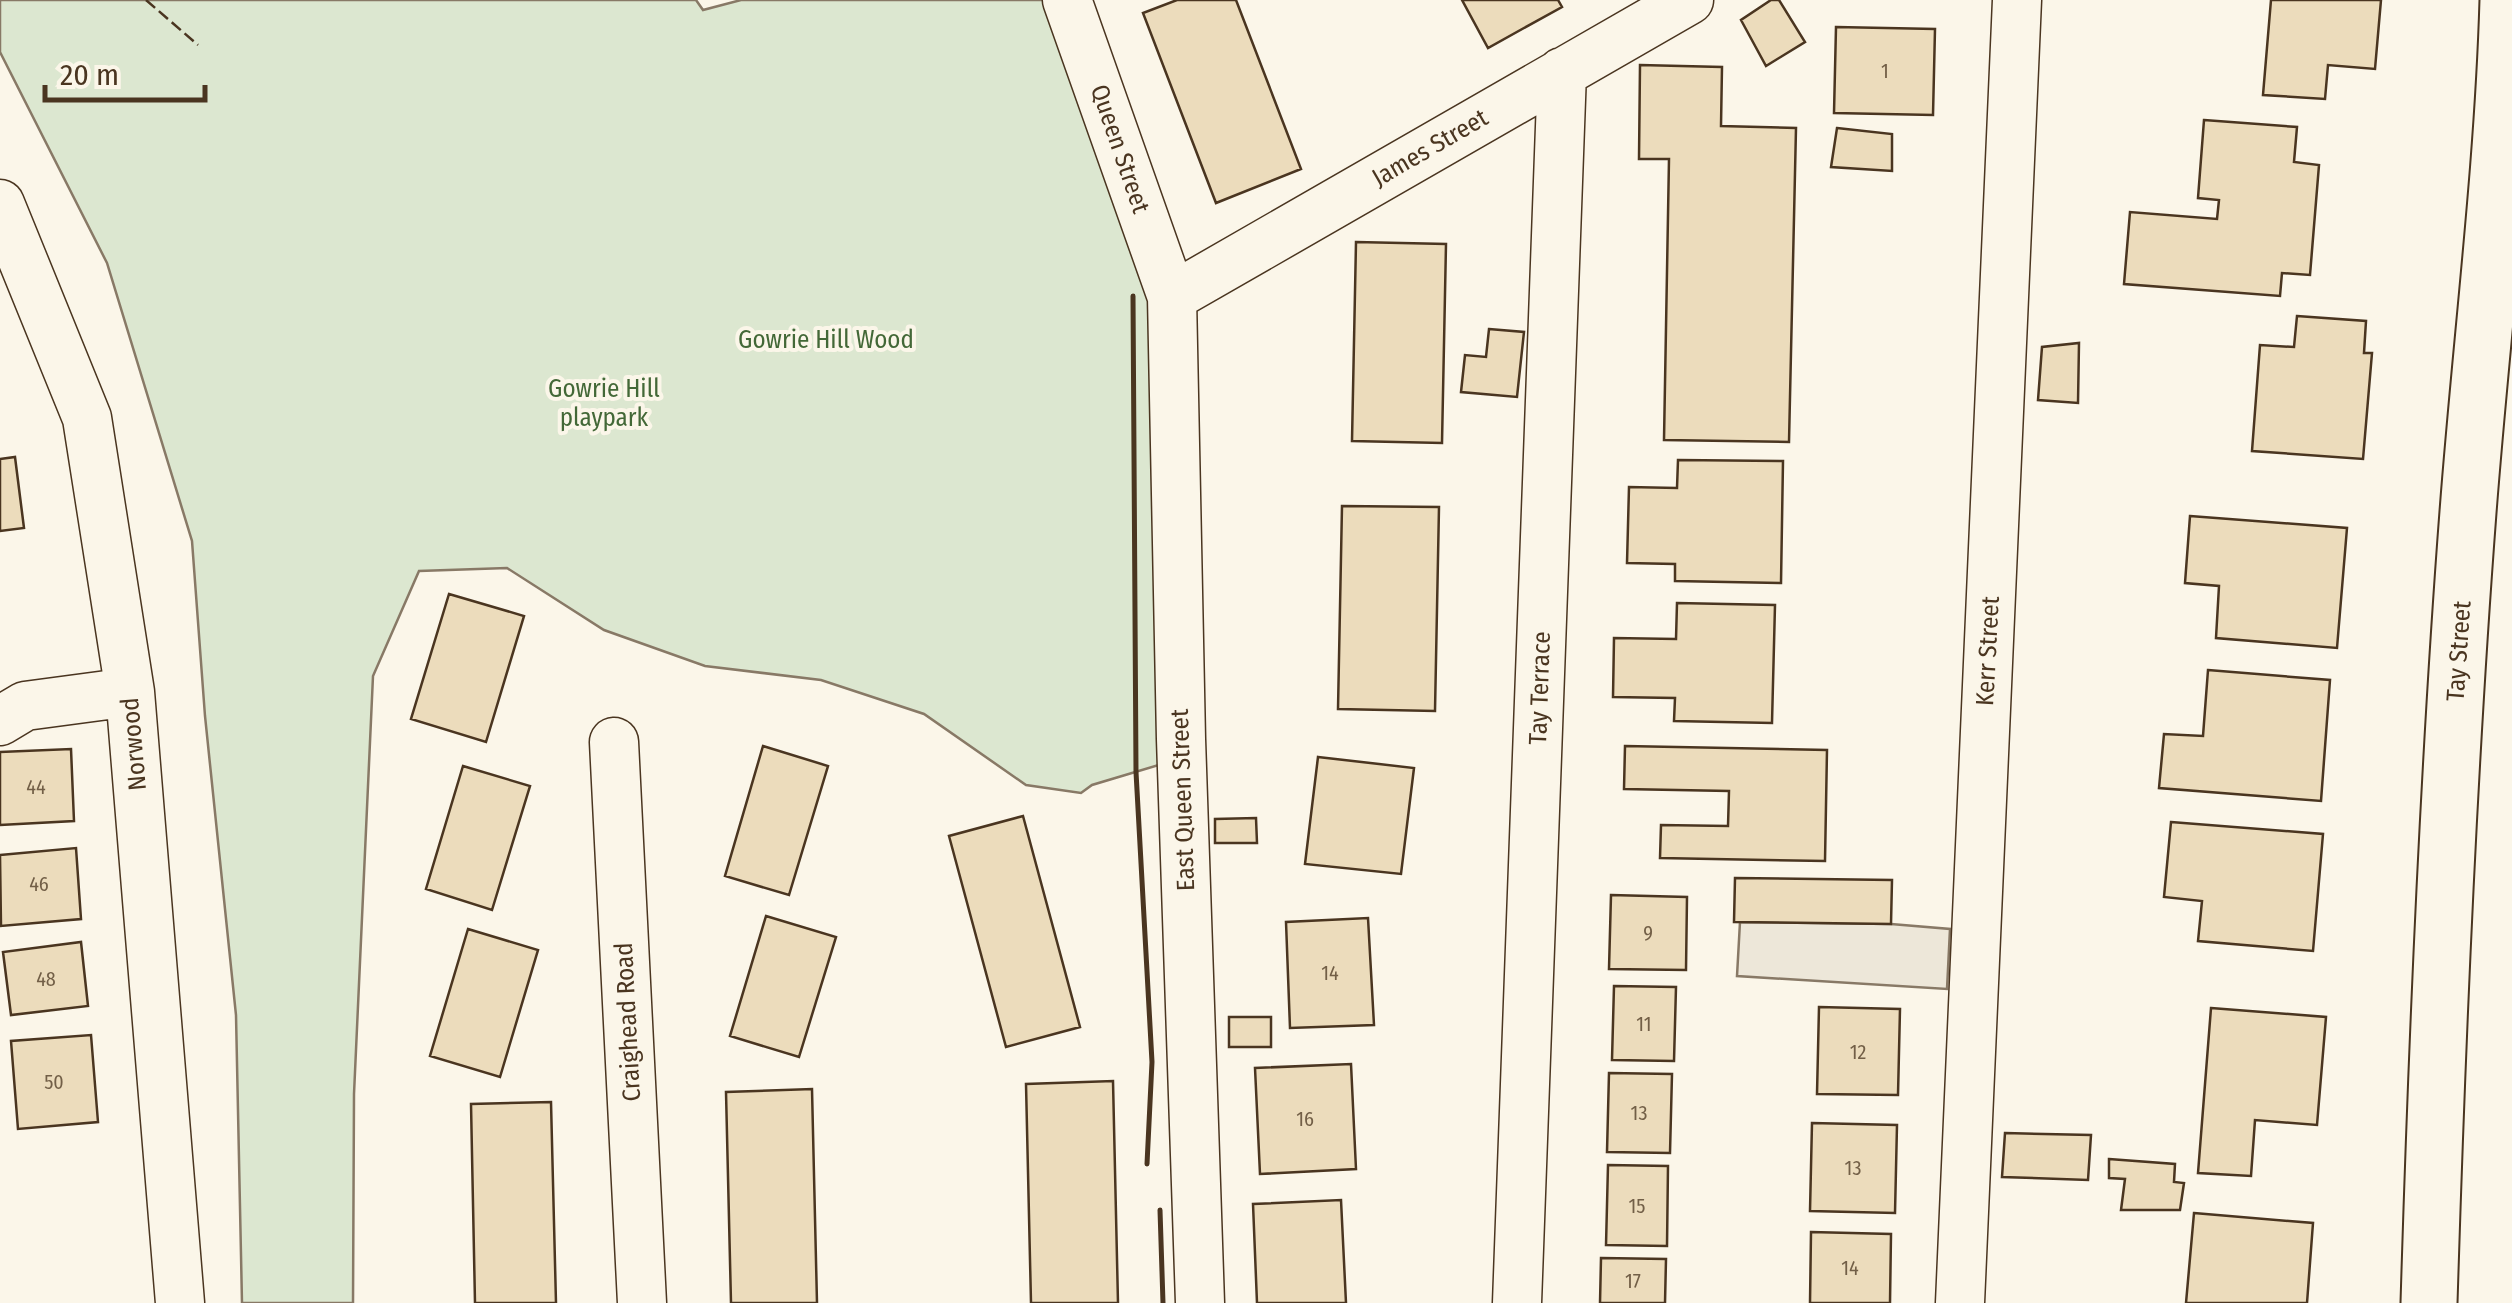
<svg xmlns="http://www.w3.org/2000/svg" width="2512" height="1303" font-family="'Fira Sans Condensed',sans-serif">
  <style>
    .green { fill: #dce7d0; stroke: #887966; stroke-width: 2.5 }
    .parking { fill: #ede7d9; stroke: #887966; stroke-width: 2.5 }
    .building { fill: #ecdcbc; stroke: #4a3520; stroke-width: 2.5 }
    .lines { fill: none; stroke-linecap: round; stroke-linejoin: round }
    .minor-casing { stroke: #4a3520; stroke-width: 51 }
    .secondary-casing { stroke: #4a3520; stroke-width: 59 }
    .minor { stroke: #fbf6e9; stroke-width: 48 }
    .secondary { stroke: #fbf6e9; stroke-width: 55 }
    .fence { stroke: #4a3520; stroke-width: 2.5; stroke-dasharray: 12 5; stroke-linecap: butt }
    .wall { stroke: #4a3520; stroke-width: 5 }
    .labels { text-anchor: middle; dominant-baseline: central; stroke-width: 8; stroke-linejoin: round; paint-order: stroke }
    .number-label { font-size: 20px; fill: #725f47 }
    .street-label { font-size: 25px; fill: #4a3520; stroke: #fbf6e9 }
    .park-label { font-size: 25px; fill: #436837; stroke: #fbf6e9 }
  </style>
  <rect width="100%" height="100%" fill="#fbf6e9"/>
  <!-- green -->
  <path class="green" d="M0,0H696L703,10L741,0H1067L1172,297L1182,758L1092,785L1081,793L1026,785L924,714L821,680L705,666L604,630L507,568L419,571L373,676L354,1094L353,1303H242L236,1015L205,716L192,541L107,263L0,52Z"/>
  <!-- parking -->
  <path class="parking" d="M1740,922L1891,924L1950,929L1947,989L1737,976Z"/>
  <!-- building -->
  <path class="building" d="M1177,0H1236L1301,169L1216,203L1143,13Z
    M1462,0H1558L1562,7L1488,48Z
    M1771,0H1779L1805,42L1766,66L1741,20Z
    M2271,0H2381L2375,69L2328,65L2325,99L2263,95Z
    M1836,27L1935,29L1933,115L1834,113Z
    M1640,65L1722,67L1721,126L1796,128L1789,442L1664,440L1669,159H1639Z
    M2204,120L2297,127L2294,162L2319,165L2310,275L2282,273L2280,296L2124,284L2130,212L2217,219L2219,200L2198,198Z
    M1837,128L1892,134V171L1831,167Z
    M1356,242L1446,244L1442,443L1352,441Z
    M2297,316L2366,321L2364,353H2372L2363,459L2252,451L2260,345L2294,347Z
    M1489,329L1524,332L1517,397L1461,392L1465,355L1486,357Z
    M2079,343L2078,403L2038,400L2042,347Z
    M15,457L24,528L0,531V459Z
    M1678,460L1783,461L1781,583L1675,581V564L1627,563L1629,487L1677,488Z
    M1342,506L1439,507L1435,711L1338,709Z
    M2190,516L2347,528L2337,648L2216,638L2219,586L2185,583Z
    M449,594L524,616L486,742L411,719Z
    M1677,603L1775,605L1772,723L1674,721L1675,698L1613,697L1614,638L1676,639Z
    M2208,670L2330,680L2321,801L2159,788L2164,734L2203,736Z
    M763,746L828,766L789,895L725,876Z
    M1625,746L1827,750L1825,861L1660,858L1661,825L1728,826L1729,791L1624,789Z
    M71,749L74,821L0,825V752Z
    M1318,757L1414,768L1401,874L1305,864Z
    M463,766L530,786L492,910L426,889Z
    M1023,816L1080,1027L1006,1047L949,836Z
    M1256,818L1257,843H1215V819Z
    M2171,822L2323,834L2313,951L2198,941L2202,901L2164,897Z
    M76,848L81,919L1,926L0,855Z
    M1735,878L1892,880L1891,924L1734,922Z
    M1611,895L1687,897L1686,970L1609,969Z
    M766,916L836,937L799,1057L730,1036Z
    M1368,918L1374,1025L1290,1028L1286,922Z
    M468,929L538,950L500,1077L430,1056Z
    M81,942L88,1006L11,1015L3,952Z
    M1614,986L1676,987L1674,1061L1612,1060Z
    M1819,1007L1900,1009L1898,1095L1817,1094Z
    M2211,1008L2326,1017L2317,1125L2255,1120L2251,1176L2198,1173Z
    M1229,1017H1271V1047H1229Z
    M91,1035L98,1122L18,1129L11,1041Z
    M1351,1064L1356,1169L1260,1174L1255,1068Z
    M1609,1073L1672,1074L1670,1153L1607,1152Z
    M1113,1081L1118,1303H1031L1026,1084Z
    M812,1089L817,1303H731L726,1092Z
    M551,1102L556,1303H475L471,1104Z
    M1812,1123L1897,1125L1895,1213L1810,1211Z
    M2005,1133L2091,1135L2088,1180L2002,1177Z
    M2109,1159L2175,1164L2174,1182L2184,1183L2180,1210H2121L2125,1179L2109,1178Z
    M1608,1165L1668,1166L1667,1246L1606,1245Z
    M1341,1200L1346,1303H1257L1253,1204Z
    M2194,1213L2313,1223L2307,1303H2186Z
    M1811,1232L1891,1234L1890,1303H1810Z
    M1601,1258L1666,1259L1665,1303H1600Z"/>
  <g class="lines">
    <!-- minor casing -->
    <g class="minor-casing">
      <path id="minor" d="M1067,0L1172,297L1181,739L1200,1303
        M0,204L87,418L130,692L180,1303
        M1172,297L1689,0
        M0,721L25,706L130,692
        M614,742L642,1303
        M1517,1303L1562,72
        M1960,1303L2017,0"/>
    </g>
    <!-- secondary casing -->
    <g class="secondary-casing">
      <path id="secondary" d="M2429,1303C2437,1039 2448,775 2468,512C2481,341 2503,171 2508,0"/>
    </g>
    <!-- minor -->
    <use href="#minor" class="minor"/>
    <!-- secondary -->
    <use href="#secondary" class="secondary"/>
    <!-- fence -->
    <path class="fence" d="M146,0L198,45"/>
    <!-- wall -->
    <path class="wall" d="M1133,296L1136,772L1152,1062L1147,1164
      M1160,1210L1163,1303"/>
  </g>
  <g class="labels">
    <!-- number labels -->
    <g class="number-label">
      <text x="1885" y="71">1</text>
      <text x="36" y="787">44</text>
      <text x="39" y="884">46</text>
      <text x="1648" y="933">9</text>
      <text x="1330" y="973">14</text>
      <text x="46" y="979">48</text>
      <text x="1644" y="1024">11</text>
      <text x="1858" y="1052">12</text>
      <text x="54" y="1082">50</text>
      <text x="1639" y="1113">13</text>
      <text x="1305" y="1119">16</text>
      <text x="1853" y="1168">13</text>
      <text x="1637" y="1206">15</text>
      <text x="1850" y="1268">14</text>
      <text x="1633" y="1281">17</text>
    </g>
    <!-- street labels -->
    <g class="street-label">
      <text transform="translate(1430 148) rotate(-30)">James Street</text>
      <text transform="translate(1120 149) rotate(71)">Queen Street</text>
      <text transform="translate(1988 651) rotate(-87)">Kerr Street</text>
      <text transform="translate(2459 651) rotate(-86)">Tay Street</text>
      <text transform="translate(1540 688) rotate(-88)">Tay Terrace</text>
      <text transform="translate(134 744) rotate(-95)">Norwood</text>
      <text transform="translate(1183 800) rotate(-92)">East Queen Street</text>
      <text transform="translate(628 1022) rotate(-93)">Craighead Road</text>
    </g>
    <!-- park labels -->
    <g class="park-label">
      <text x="826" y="340">Gowrie Hill Wood</text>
      <text x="604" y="389">Gowrie Hill<tspan x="604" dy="29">playpark</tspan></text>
    </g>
  </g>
  <!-- scale -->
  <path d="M45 85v15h160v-15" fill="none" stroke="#4a3520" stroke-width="5"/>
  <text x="60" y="85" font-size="30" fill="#4a3520" stroke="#fbf6e9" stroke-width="8" paint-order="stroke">20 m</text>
</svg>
